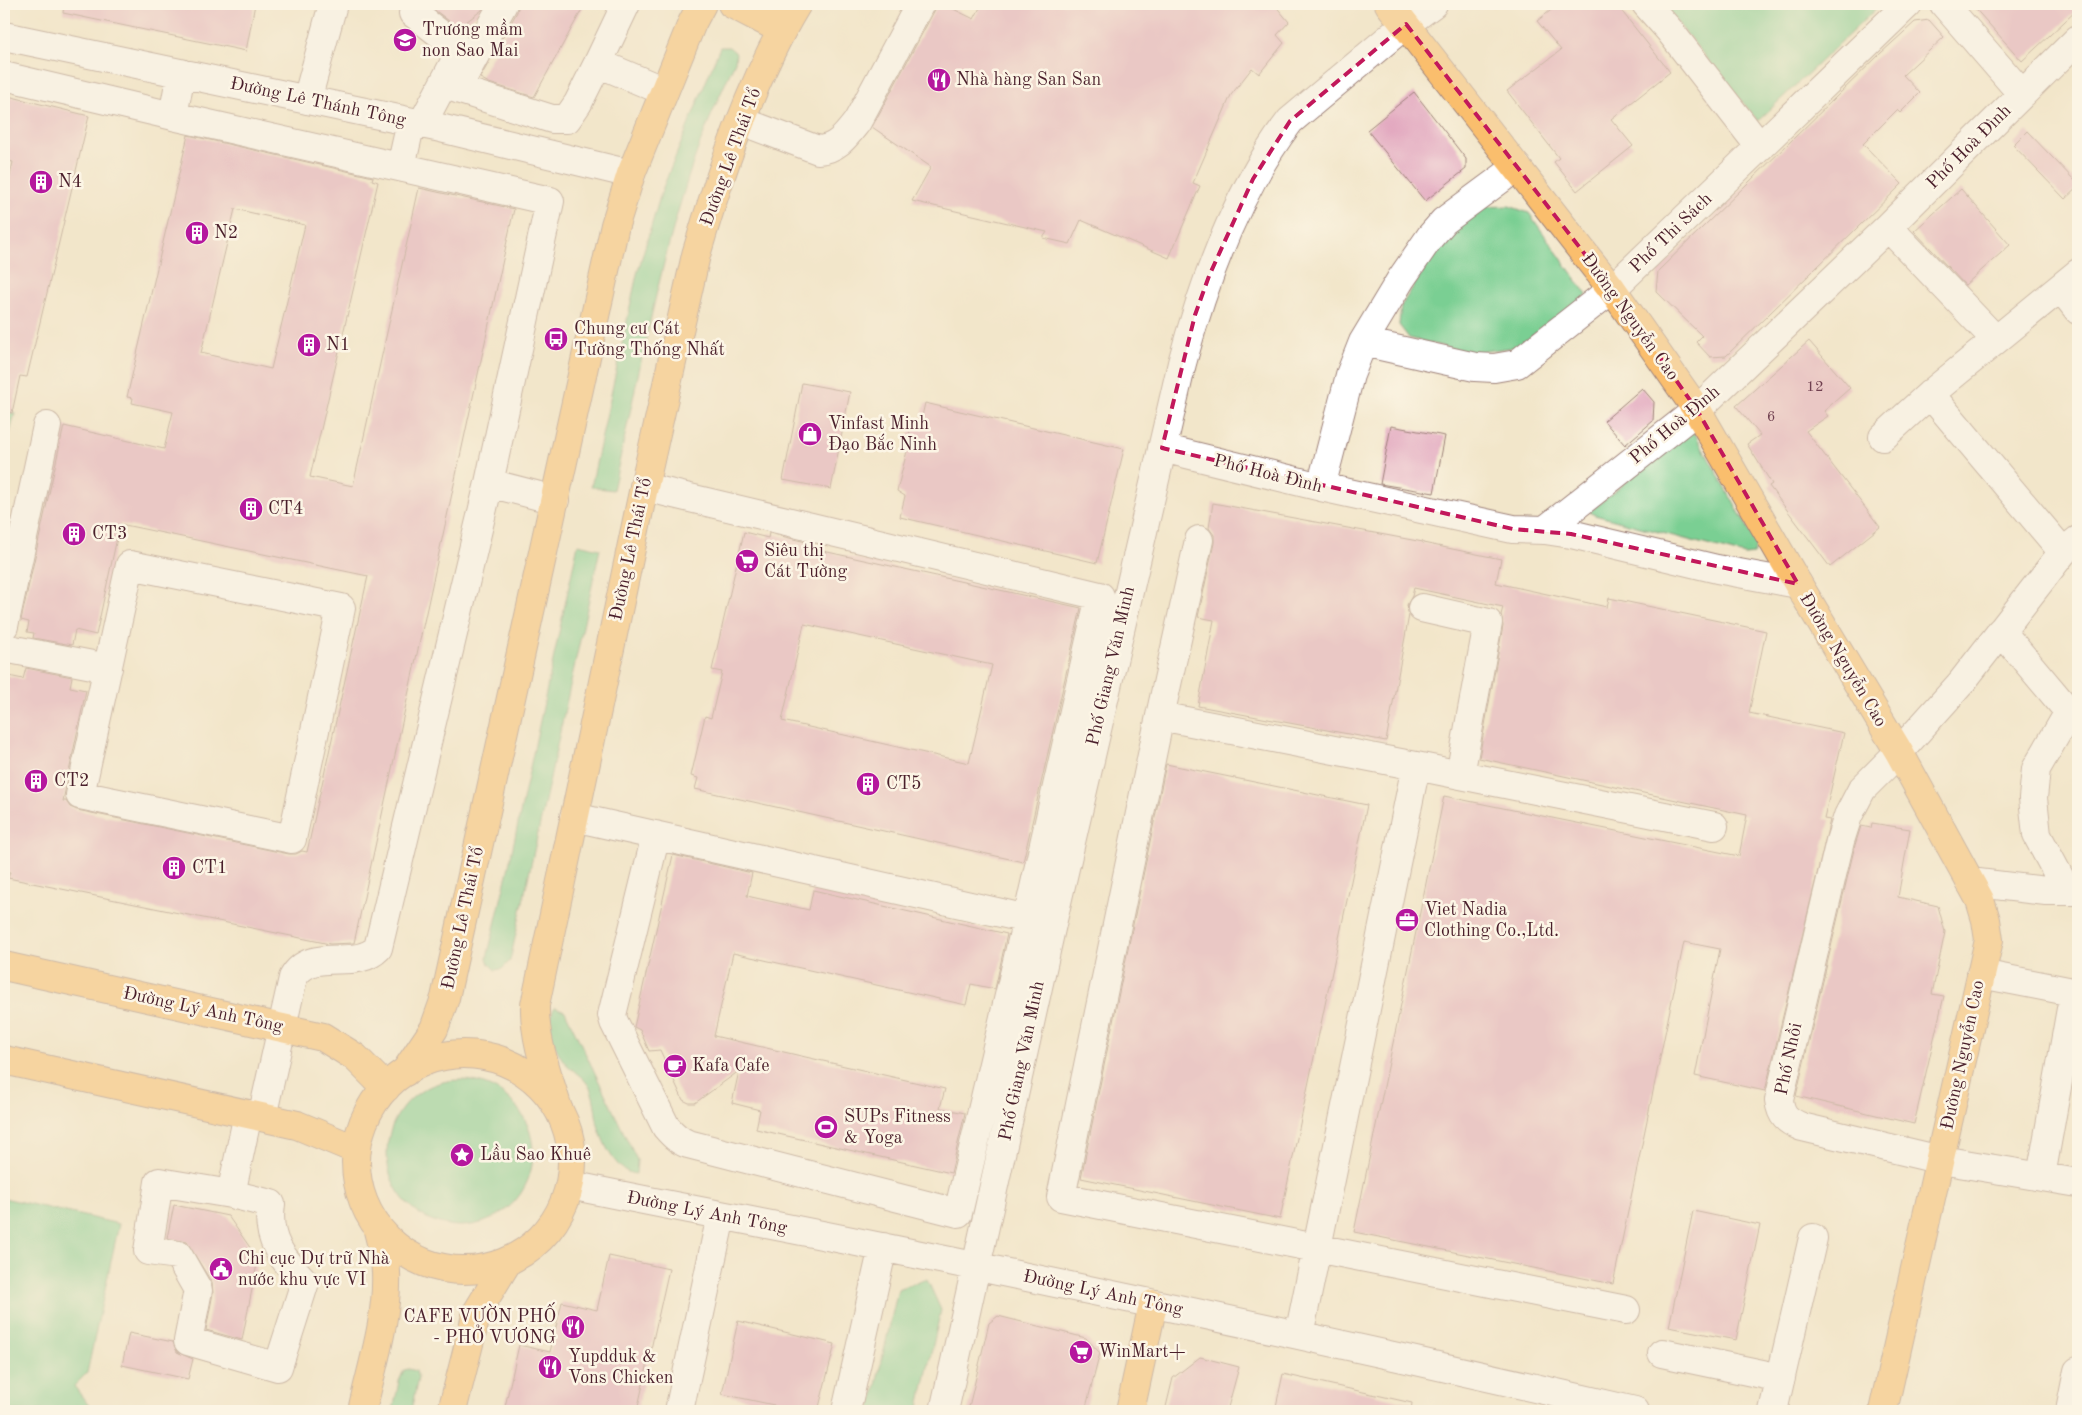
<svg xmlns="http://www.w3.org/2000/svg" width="2082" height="1415" font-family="'Old Standard TT',serif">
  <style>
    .green { fill: #7acf93; stroke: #62775f }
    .building { fill: #e1a4be; fill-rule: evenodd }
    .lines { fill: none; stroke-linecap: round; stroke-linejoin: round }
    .minor-casing { stroke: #9e827a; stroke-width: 30 }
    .major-casing { stroke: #9e827a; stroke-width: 30 }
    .minor { stroke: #fff; stroke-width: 28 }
    .major { stroke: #fabe6d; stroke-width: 28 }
    .marked { fill: none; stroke: #c2185b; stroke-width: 4; stroke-dasharray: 10 6; stroke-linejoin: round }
    .labels { text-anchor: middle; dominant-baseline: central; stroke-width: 5; stroke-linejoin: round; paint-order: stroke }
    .number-label { font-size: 15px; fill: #704050 }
    .poi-label { font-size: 18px; fill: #4a1f2b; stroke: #fcf5e5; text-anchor: start }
    .street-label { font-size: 18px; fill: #4a1f2b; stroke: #fcf5e5 }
  </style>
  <rect width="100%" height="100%" fill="#fcf5e5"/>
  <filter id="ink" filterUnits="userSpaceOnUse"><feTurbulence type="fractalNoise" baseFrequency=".02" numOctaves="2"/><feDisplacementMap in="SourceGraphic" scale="10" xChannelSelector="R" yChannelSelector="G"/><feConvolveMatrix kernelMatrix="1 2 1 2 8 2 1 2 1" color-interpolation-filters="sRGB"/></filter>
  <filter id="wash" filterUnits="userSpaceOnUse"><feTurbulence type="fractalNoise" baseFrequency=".0096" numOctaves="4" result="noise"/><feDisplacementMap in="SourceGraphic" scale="20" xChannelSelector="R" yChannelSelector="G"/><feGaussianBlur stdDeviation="1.12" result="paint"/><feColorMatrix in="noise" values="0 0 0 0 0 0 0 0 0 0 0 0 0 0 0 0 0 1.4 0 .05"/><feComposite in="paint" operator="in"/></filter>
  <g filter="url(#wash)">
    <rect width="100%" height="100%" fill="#f2e6ca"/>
    <!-- green -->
    <path class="green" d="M1662,4H1881L1758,121Z
      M720,47H729L736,53L735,62C718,99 701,137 689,175C656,278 637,385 613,490L591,487L637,274L662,190Z
      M1509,206L1529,213L1587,295L1517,347L1470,353L1409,338L1399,325L1401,306L1446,235L1483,207Z
      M4,410L15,413L4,457Z
      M1689,431L1695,434L1757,544L1753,554L1745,555L1595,515L1589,512Z
      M578,544L600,549L510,961L502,969L495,970L489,964L487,958L508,870Z
      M555,1007L565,1011L637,1160L636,1174C615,1173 601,1139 597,1121C595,1110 595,1099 590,1088C585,1077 570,1070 563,1060C554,1047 544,1021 555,1007Z
      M387 1153a73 73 0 1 1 146 0a73 73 0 1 1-146 0Z
      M4,1198L119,1224L87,1373L74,1386L93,1411H4Z
      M927,1279L941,1310L918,1411H870L898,1289Z
      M409,1369L416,1371L418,1378L411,1411H393L399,1381L404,1370Z"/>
    <g id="blocks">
      <!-- building -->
      <path class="building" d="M64,4H255L246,51L63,13Z
        M427,4H485L482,10L458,28Z
        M519,4H585L534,97L489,83L480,78L517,12Z
        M938,4H943L974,19L982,4H1274L1289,22L1277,35L1284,43L1259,74L1252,68L1231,95L1193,183L1200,186L1169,258L1081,220L1070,244L1043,238L1047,232L912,201L931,167L872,127Z
        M1559,4H1616L1670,72L1611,119L1633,146L1577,191L1554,162L1559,158L1507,91L1561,50L1537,21Z
        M1971,4H2078V9L2022,61Z
        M1929,20L1944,37L1903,75L1920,93L1900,113L1897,110L1863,144L1902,184L1726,356L1710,357L1696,342L1702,336L1656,291L1658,271L1881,53L1915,22Z
        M1414,92L1466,159V169L1425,201L1367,130Z
        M4,95L89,116L27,377L20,376L12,413L4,412V203L13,162L4,160Z
        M2027,131L2078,184V187L2065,199L2013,145Z
        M188,135L373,177L372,180L378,182L310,477L353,486L419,188L514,209L354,943L330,944L8,878L10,872L4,871V675L23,679L26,668L72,677L70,687L86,690L63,801H66L70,807L77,810L289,854H296L302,851L307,852L368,576L120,524L96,635L75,630L72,645L33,638L34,633L27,632L29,622L21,620L64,426L164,449L173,412L132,403L133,398L127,397ZM235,209L305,225L271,369L201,353Z
        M1961,189L2010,245L1965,285L1914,231Z
        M1809,341L1850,388L1824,411L1828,416L1806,431L1880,527L1830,567L1769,486L1772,484L1747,444L1760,435L1736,406Z
        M802,383L850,392L831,489L783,480Z
        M1642,388L1654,402L1653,421L1625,445L1604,421Z
        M925,403L1124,449L1097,563L900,517L905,496L897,491L907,451H905L912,423L920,425Z
        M1391,426L1445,436L1434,493L1380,484Z
        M1213,503L1423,542V543L1501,559L1496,583L1607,607L1609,598L1766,631L1749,713L1844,733L1824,819L1830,820L1765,1091L1695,1076L1720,949L1684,942L1613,1284L1354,1232L1444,796L1739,856L1747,815L1479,758L1503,626L1501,615L1503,607L1414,588L1412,596L1407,605L1409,615L1386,741L1198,706L1214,620L1198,617L1214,543V535L1209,528Z
        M744,532L768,538L769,533L806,542L805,547L1081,608L1023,862L695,789L698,778L691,776L705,716L711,718L722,672L712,670ZM804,624L992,665L969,763L782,721Z
        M1166,764L1367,805L1280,1219L1081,1178Z
        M1872,823L1910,829L1898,897L1938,906L1945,932L1932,994L1944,996L1914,1124L1796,1096L1855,845L1861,826L1871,828Z
        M673,855L752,873L747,896L809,910L813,890L1007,934L995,989L971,984L966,1005L733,953L714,1036L945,1089L940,1108L965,1113L951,1173L756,1129L760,1110L732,1103L739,1071L695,1103H689L683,1100L660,1050L649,1051L640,1030L634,1027Z
        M174,1205L228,1216L258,1259L242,1340L206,1330L213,1293L212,1283L187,1242L167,1238Z
        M1693,1211L1760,1225L1736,1340L1669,1327Z
        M609,1256L669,1269L637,1411H504L519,1345L550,1352L562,1302L597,1310Z
        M998,1316L1086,1338L1100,1353L1085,1411H968L989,1323Z
        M738,1321L835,1344L818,1411H772L774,1405L722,1394Z
        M129,1333L173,1342L177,1352L193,1359L188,1379L122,1365Z
        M1200,1357L1239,1367L1227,1411H1165L1173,1378Z
        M1283,1374L1412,1403L1411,1411H1275Z"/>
    </g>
  </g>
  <g filter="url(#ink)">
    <use href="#blocks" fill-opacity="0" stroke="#9e827a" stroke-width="1"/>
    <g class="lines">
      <!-- minor casing -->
      <g class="minor-casing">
        <path id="minor" d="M626,4L598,63L664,91
          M1646,4L1669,30L1760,147
          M1944,4L2022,94
          M413,13L461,50L422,124
          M4,36L436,127L631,174
          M4,76L173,116L181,73
          M462,79L503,4
          M457,89L552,119H567L578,103L598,63
          M307,100L333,4
          M173,116L550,201L489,483
          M741,121L818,150C837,149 846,136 857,122L920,4
          M401,167L411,122
          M1888,227L1996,340
          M2061,288L2078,310
          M1363,342L1475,367L1494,368L1517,364L1612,289L1908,4
          M1930,394L2063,552
          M1883,437L1930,394L2078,273
          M1162,448L1321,487L1513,529L1545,530L1697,410L1888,227L2078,39
          M644,487L1100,596L1027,919L958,1213L688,1144C679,1141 673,1135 666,1127L614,1022L612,1015L656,835
          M1321,487L1350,375L1363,342L1401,279L1430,237L1444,221L1517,167
          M1545,530L1571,534L1717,569L1798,584
          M1199,540L1160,716L1416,766
          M2078,540L2063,552L1961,683L1899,752L1862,789L1848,816L1840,841L1779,1100C1781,1116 1787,1121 1802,1127L1941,1160L2078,1183
          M130,565L341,608L292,839L80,795Z
          M1422,608L1488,623L1460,775
          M4,626L47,426
          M2001,631L2069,712L2036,769L2033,798L2037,835L2067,891
          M4,648L108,668
          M1160,716L1061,1197L1626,1310
          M574,817L1046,923
          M1970,882L2046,891H2078
          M1981,974L2078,993
          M262,1117L293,978C311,945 355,972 378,948L489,483L555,500
          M2041,1176L2074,992
          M570,1185C675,1207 781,1226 886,1248C1137,1299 1386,1353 1635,1411
          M231,1194L271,1204C266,1239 281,1258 305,1282L278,1367L188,1341L198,1290L178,1255L148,1251L159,1182L231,1194L248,1114
          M1299,1335L1416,766L1714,826
          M1662,1353L1781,1378
          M679,1411L721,1216
          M846,1411L883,1247
          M944,1411L1052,924L1182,363C1204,281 1238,189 1290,121L1406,24L1433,4
          M1773,1411L1813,1238
          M2070,1411L2078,1371"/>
      </g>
      <!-- major casing -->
      <g class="major-casing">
        <path id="major" d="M732,4L782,30
          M1389,4L1612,289L1697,410L1798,584L1899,752L1980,900L1986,920L1989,940L1883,1411
          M4,966L323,1037L355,1057L386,1088
          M356 1162a108 108 0 1 1 216 0a108 108 0 1 1-216 0Z
          M4,1060L297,1125L357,1150
          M405,1072L434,1029L445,998L615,225L631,174L692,23L702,4
          M558,1109C548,1075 534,1040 535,1005L644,487L696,255C720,172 752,78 797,4
          M362,1411C372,1366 388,1318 386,1272C385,1257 381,1242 377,1227
          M452,1411L477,1312L508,1261
          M1130,1411L1153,1304"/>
      </g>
      <!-- minor -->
      <use href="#minor" class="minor"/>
      <!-- major -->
      <use href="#major" class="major"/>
    </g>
  </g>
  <!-- marked area -->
  <path d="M0 0H2082V1415H0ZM1406,24L1612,289L1697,410L1798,584L1571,534L1513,529L1162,448L1195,315L1209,276L1253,179L1290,121Z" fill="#f2e6ca" fill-opacity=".55" fill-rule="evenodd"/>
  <path class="marked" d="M1406,24L1612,289L1697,410L1798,584L1571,534L1513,529L1162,448L1195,315L1209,276L1253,179L1290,121Z"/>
  <!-- icons -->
  <defs>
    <g id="school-disc" transform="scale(1.25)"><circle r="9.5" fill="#b5179e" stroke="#fcf5e5"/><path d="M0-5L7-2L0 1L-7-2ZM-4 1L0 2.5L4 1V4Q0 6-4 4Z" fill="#fff"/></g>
    <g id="restaurant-disc" transform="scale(1.25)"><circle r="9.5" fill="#b5179e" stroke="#fcf5e5"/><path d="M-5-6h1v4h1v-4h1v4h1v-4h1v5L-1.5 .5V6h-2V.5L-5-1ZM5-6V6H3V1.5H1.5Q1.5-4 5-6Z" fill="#fff"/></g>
    <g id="building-disc" transform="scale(1.25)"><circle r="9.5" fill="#b5179e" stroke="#fcf5e5"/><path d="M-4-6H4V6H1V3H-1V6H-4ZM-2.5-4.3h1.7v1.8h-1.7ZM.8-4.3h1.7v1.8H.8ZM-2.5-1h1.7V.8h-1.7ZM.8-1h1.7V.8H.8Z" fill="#fff"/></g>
    <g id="bus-disc" transform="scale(1.25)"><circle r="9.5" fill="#b5179e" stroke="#fcf5e5"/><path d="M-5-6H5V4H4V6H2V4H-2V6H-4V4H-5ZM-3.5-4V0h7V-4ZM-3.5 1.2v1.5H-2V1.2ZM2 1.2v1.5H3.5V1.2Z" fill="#fff"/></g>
    <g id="shop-disc" transform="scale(1.25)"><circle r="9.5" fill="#b5179e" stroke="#fcf5e5"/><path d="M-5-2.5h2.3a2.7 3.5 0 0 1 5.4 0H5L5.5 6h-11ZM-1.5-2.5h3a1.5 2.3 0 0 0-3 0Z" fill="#fff"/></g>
    <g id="supermarket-disc" transform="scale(1.25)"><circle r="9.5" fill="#b5179e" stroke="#fcf5e5"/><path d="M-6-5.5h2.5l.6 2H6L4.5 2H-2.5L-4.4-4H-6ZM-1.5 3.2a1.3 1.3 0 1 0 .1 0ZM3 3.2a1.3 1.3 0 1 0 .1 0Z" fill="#fff"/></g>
    <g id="office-disc" transform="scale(1.25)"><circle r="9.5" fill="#b5179e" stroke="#fcf5e5"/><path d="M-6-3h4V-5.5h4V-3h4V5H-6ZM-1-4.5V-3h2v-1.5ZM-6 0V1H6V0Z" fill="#fff"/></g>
    <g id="cafe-disc" transform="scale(1.25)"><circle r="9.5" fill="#b5179e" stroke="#fcf5e5"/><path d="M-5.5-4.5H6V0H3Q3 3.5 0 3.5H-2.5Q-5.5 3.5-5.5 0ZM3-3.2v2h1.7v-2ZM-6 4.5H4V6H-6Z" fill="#fff"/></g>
    <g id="stadium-disc" transform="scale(1.25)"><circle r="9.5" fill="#b5179e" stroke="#fcf5e5"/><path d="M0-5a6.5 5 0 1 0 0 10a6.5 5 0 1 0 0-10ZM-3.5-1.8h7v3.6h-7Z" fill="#fff"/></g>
    <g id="sight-disc" transform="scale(1.25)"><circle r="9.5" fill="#b5179e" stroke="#fcf5e5"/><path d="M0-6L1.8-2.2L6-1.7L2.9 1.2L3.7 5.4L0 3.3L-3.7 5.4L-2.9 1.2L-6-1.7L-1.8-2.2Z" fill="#fff"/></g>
    <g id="civic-disc" transform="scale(1.25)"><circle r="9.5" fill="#b5179e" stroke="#fcf5e5"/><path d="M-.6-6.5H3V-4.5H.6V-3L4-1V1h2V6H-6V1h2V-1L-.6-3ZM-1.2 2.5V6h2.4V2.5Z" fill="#fff"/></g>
  </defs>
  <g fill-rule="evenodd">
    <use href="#school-disc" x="405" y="40"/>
    <use href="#restaurant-disc" x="939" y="80"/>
    <use href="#building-disc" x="41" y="182"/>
    <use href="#building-disc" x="197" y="233"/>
    <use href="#bus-disc" x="556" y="339"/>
    <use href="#building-disc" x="309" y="345"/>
    <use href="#shop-disc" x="810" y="434"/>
    <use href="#building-disc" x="251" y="509"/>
    <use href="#building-disc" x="74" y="534"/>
    <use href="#supermarket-disc" x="747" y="561"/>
    <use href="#building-disc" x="36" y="781"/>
    <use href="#building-disc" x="868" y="784"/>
    <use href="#building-disc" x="174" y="868"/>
    <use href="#office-disc" x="1407" y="920"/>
    <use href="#cafe-disc" x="675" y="1066"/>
    <use href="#stadium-disc" x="826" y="1127"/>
    <use href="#sight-disc" x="462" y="1155"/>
    <use href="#civic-disc" x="221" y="1269"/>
    <use href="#restaurant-disc" x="573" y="1327"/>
    <use href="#supermarket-disc" x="1081" y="1352"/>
    <use href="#restaurant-disc" x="550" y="1367"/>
  </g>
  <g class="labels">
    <!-- number labels -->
    <g class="number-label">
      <text x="1815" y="387">12</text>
      <text x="1771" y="417">6</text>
    </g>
    <!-- poi labels -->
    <g class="poi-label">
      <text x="422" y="30">Trương mầm<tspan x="422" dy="21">non Sao Mai</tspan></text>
      <text x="956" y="80">Nhà hàng San San</text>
      <text x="58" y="182">N4</text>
      <text x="214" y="233">N2</text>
      <text x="574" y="329">Chung cư Cát<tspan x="574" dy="21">Tường Thống Nhất</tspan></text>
      <text x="326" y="345">N1</text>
      <text x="828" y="424">Vinfast Minh<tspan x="828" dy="21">Đạo Bắc Ninh</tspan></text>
      <text x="268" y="509">CT4</text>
      <text x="92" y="534">CT3</text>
      <text x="764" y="551">Siêu thị<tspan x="764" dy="21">Cát Tường</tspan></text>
      <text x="54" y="781">CT2</text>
      <text x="886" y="784">CT5</text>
      <text x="192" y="868">CT1</text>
      <text x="1424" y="910">Viet Nadia<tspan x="1424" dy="21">Clothing Co.,Ltd.</tspan></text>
      <text x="692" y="1066">Kafa Cafe</text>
      <text x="844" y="1117">SUPs Fitness<tspan x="844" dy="21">&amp; Yoga</tspan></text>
      <text x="480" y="1155">Lầu Sao Khuê</text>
      <text x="238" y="1259">Chi cục Dự trữ Nhà<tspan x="238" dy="21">nước khu vực VI</tspan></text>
      <text x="556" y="1317" text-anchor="end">CAFE VƯỜN PHỐ<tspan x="556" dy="21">- PHỞ VƯƠNG</tspan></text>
      <text x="1098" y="1352">WinMart+</text>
      <text x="568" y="1357">Yupdduk &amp;<tspan x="568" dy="21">Vons Chicken</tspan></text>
    </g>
    <!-- street labels -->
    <g class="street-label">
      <text transform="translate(318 102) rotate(12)">Đường Lê Thánh Tông</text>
      <text transform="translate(1969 147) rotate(-45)">Phố Hoà Đình</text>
      <text transform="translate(731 157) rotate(-70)">Đường Lê Thái Tổ</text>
      <text transform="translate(1671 233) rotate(-44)">Phố Thi Sách</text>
      <text transform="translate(1630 317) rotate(54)">Đường Nguyễn Cao</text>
      <text transform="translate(1675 425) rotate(-40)">Phố Hoà Đình</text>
      <text transform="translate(1268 474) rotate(14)">Phố Hoà Đình</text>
      <text transform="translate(631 549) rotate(-78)">Đường Lê Thái Tổ</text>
      <text transform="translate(1843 660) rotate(59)">Đường Nguyễn Cao</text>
      <text transform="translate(1111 666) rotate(-77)">Phố Giang Văn Minh</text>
      <text transform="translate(463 918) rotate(-78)">Đường Lê Thái Tổ</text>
      <text transform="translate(203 1010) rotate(12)">Đường Lý Anh Tông</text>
      <text transform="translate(1963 1055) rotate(-78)">Đường Nguyễn Cao</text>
      <text transform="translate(1789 1059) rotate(-78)">Phố Nhồi</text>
      <text transform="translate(1022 1061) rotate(-78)">Phố Giang Văn Minh</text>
      <text transform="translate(707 1213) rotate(11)">Đường Lý Anh Tông</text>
      <text transform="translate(1103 1293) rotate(12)">Đường Lý Anh Tông</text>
    </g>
  </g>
  <!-- margin -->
  <rect width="2082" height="1415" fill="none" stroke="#fcf5e5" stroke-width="20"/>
</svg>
